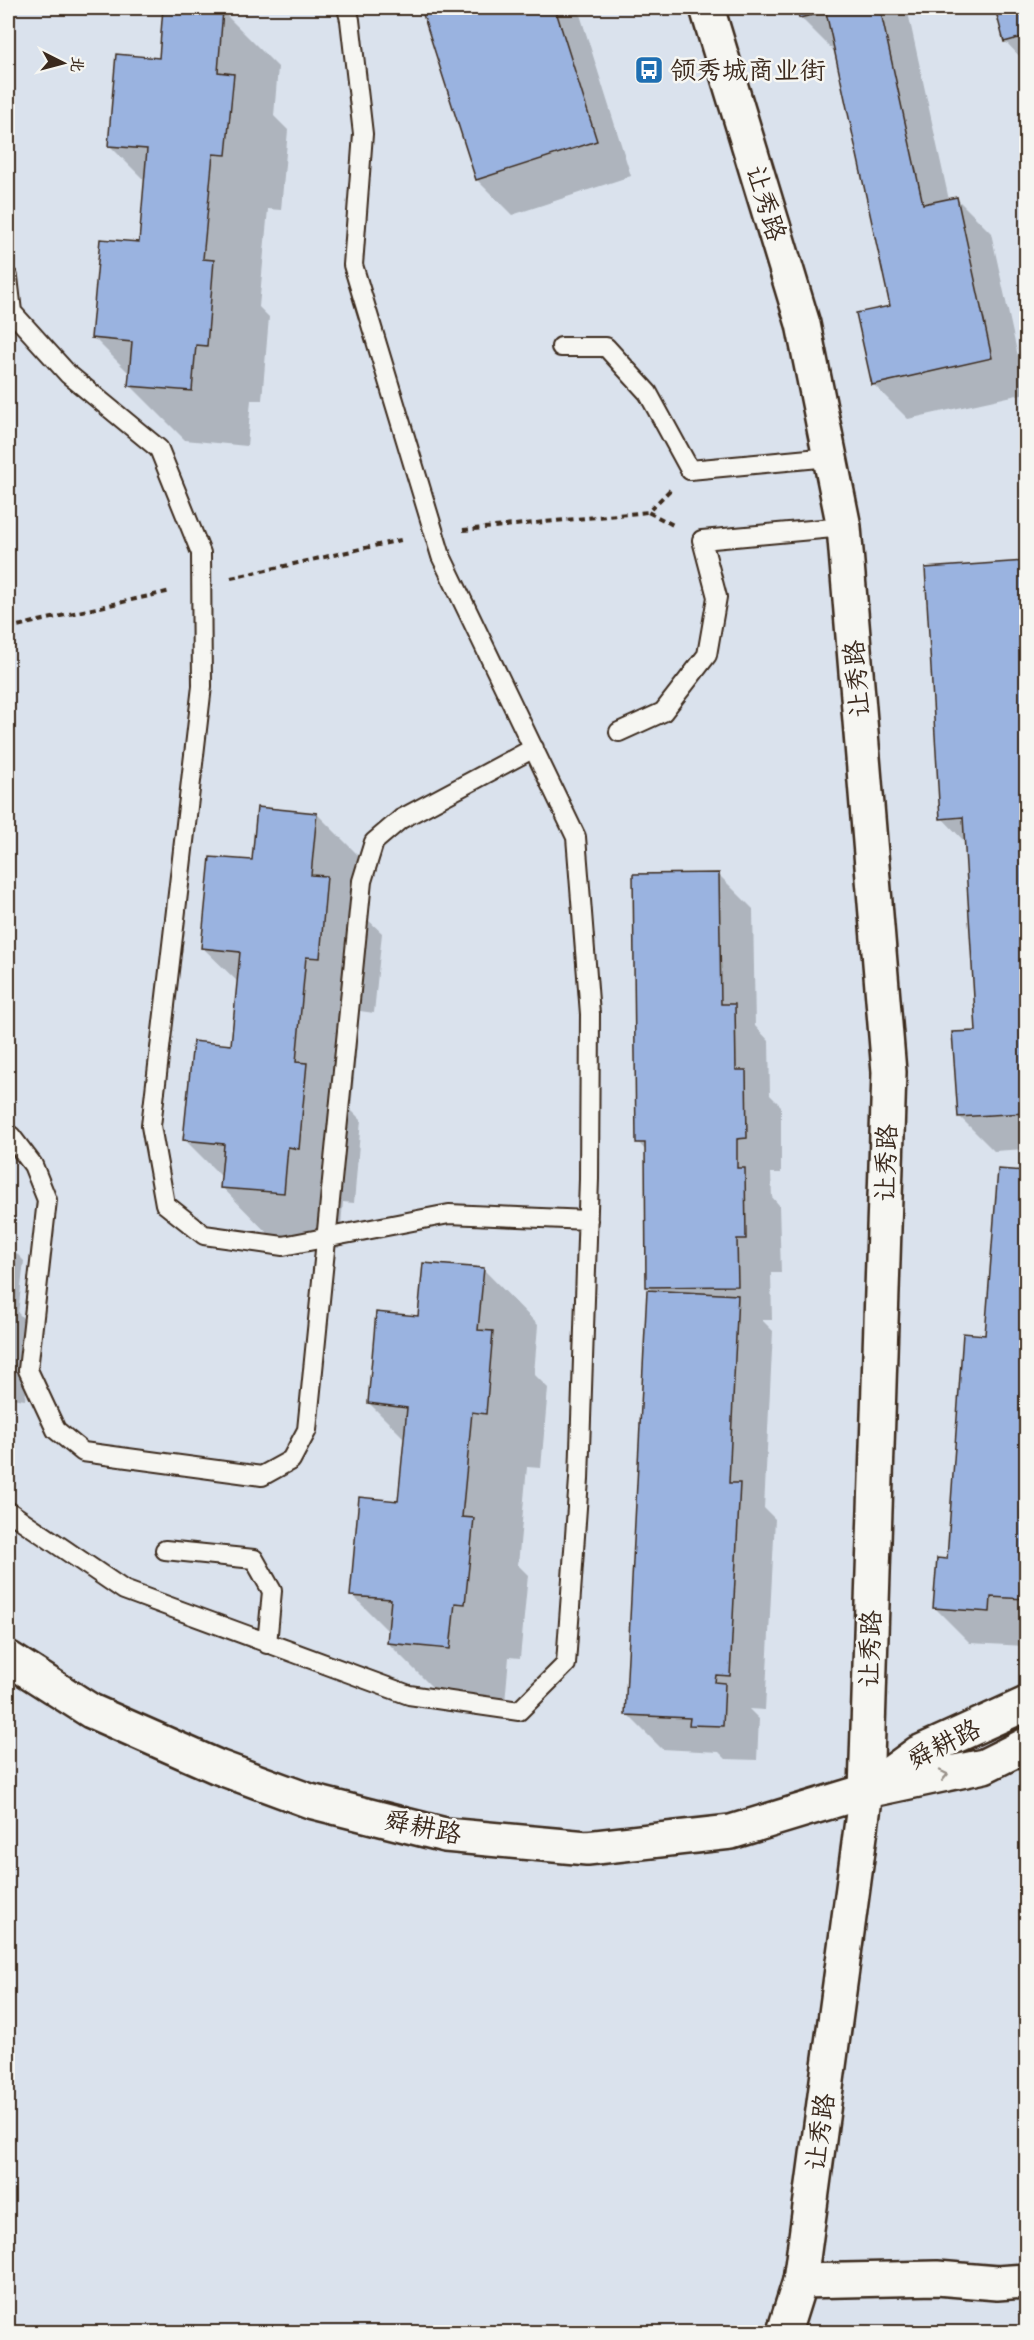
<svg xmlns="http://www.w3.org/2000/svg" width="1034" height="2340" font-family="Caveat,'LXGW WenKai TC',sans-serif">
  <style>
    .shadow { fill: #0003 }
    .building { fill: #9ab3e0; stroke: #3b2a1e; stroke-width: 1.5 }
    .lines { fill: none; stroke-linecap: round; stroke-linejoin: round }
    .service-casing { stroke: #3b2a1e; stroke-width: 22 }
    .minor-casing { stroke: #3b2a1e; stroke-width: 38 }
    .tertiary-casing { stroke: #3b2a1e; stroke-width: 38 }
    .secondary-casing { stroke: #3b2a1e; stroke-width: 38 }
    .path { stroke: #3b2a1e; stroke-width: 4; stroke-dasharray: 6 4.5; stroke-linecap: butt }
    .service { stroke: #f6f6f2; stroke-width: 18 }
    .minor { stroke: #f6f6f2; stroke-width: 33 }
    .tertiary { stroke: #f6f6f2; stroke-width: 33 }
    .secondary { stroke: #f6f6f2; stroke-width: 33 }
    .oneway { stroke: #989088 }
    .labels { text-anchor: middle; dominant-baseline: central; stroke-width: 5; stroke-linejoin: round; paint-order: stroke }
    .poi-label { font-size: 26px; fill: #3b2a1e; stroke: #f6f6f2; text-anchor: start }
    .street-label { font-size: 26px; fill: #3b2a1e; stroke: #f6f6f2 }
  </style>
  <rect width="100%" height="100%" fill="#dae2ed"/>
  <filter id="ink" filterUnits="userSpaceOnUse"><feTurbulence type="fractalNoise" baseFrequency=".0167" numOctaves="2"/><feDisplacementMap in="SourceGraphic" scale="12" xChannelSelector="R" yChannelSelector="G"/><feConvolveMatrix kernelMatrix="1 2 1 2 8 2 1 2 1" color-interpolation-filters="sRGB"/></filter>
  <g filter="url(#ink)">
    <!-- shadow -->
    <path class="shadow" d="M165,8L223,12L278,67L274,116L288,130L281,210L268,209L259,307L269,317L262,400H251L247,446L185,440L130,385L131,375L93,337L140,244L146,182L110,146L160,60Z
      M422,8H578L631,176L512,215L477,180Z
      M798,8H907L949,200L956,198L991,233L1026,393L908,419L873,384L892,307L835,52L800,17Z
      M996,8H1026V63L1005,41Z
      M1026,563V1149L994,1151L959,1116L977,1032L966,843L942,818L927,569Z
      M317,814L372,869L367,919L382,933L374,1013L360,1011L351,1110L361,1120L354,1203L343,1202L339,1248L277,1243L222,1187L223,1178L185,1140L233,1046L239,983L203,948L253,862Z
      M718,874L753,909L755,1026L769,1041L770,1095L781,1106V1173H771L772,1197L779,1205L781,1273H771L772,1320H762L773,1331L764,1508L775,1519L765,1710L749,1709L759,1719L757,1760L726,1759L719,1752L662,1749L627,1714L654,1292L648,1286L646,1151L638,1142Z
      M999,1171L1026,1173L1025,1646L970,1643L935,1608L949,1561L986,1337Z
      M8,1245L24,1261L18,1313L34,1329L25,1400L11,1398L8,1425Z
      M483,1269L538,1325L534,1374L548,1388L541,1468L527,1467L518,1565L528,1575L520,1658L509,1657L505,1703L443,1698L388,1643L389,1632L352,1595L400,1502L405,1439L369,1403L420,1317Z"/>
    <!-- building -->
    <path class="building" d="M163,8L223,10L218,72L234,74L226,155L213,154L203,259L214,260L207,346L196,345L192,391L128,386L132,342L91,338L100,239L139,242L147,149L108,146L116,54L159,58Z
      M421,8H555L597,141L476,180Z
      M797,8H880L923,204L957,197L992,358L872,385L856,313L890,306L826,12L799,18Z
      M995,8H1026V36L1004,42Z
      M1026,561V1113L958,1117L952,1032L976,1031L963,817L940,819L925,568Z
      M257,807L317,813L311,875L327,876L320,958L306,957L296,1062L307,1063L299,1149L288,1147L284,1193L220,1188L224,1144L183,1140L193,1041L231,1045L240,952L201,948L210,857L252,860Z
      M719,873L721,1004H735L736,1070H746L747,1138L737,1139V1168H745L746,1239H737L738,1286L646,1287L645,1143H636L633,874Z
      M998,1169L1026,1171V1599L991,1597L990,1612L933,1608L937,1558L947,1559L963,1333L985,1335Z
      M423,1263L484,1268L478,1330L493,1331L486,1414L472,1412L462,1517L474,1518L465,1604L455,1603L450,1649L387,1643L391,1599L350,1596L359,1497L398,1501L407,1408L368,1403L376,1312L418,1316Z
      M647,1290L738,1295L729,1483H740L730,1676L716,1675L715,1682L725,1683L723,1726L689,1725L690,1718L625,1715Z"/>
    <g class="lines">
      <!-- service casing -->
      <g class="service-casing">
        <path id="service" d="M8,277L12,312L68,374L159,449L201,553L202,686L151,1126L165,1204L204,1235L283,1246L449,1214L588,1220
          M561,347H606L648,393L690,470L830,457
          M619,732L663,712L707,655L717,597L702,540L844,527
          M8,1136H11L33,1165L47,1200L28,1370L56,1430L83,1452L262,1476L291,1460L307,1430L362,881L374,842L401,819L534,748
          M8,1511L124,1590L409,1695L519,1711L566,1664L579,1479L589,1179L590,1014L576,837L441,556L353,265L363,134L350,20L347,8
          M165,1550L254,1559L272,1591L267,1644"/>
      </g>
      <!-- minor casing -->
      <g class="minor-casing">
        <path id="minor" d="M800,2281L937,2278L997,2283L1026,2281"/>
      </g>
      <!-- tertiary casing -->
      <g class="tertiary-casing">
        <path id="tertiary" d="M707,8L803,324L844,527L889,1072L866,1791L800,2281L784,2332
          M8,1658L91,1711L218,1767L310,1801L445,1835L587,1848L731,1832L866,1791"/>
      </g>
      <!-- secondary casing -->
      <g class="secondary-casing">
        <path id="secondary" d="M876,1789L984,1766L1026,1745
          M866,1791L918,1753L1026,1704"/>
      </g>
      <!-- path -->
      <path class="path" d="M670,490L648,512L675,526
        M463,530L648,512
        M231,578L405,539
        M8,628L171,591"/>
      <!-- service -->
      <use href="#service" class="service"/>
      <!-- minor -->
      <use href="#minor" class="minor"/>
      <!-- tertiary -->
      <use href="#tertiary" class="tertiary"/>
      <!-- secondary -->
      <use href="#secondary" class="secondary"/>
    </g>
    <!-- one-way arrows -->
    <defs><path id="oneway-chevron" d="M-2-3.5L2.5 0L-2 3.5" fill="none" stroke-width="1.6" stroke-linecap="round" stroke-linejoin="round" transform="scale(1.5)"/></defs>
    <use class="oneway" href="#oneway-chevron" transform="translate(944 1775) rotate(-12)"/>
  </g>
  <!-- icons -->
  <defs>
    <g id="bus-square" transform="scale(1.5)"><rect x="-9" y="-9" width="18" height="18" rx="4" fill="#1f6fb2" stroke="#f6f6f2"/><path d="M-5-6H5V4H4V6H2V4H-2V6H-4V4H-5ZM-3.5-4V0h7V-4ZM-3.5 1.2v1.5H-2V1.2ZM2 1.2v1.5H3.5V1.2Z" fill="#fff"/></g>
  </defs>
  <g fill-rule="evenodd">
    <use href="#bus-square" x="649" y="70"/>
  </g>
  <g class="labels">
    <!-- poi labels -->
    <g class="poi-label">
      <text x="670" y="70">领秀城商业街</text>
    </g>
    <!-- street labels -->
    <g class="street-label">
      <text transform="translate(766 203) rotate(73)">让秀路</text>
      <text transform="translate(857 679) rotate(-95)">让秀路</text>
      <text transform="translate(886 1163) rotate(-88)">让秀路</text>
      <text transform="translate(870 1649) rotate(-88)">让秀路</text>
      <text transform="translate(944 1744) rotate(-27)">舜耕路</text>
      <text transform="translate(423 1827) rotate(12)">舜耕路</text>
      <text transform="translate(820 2132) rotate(-82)">让秀路</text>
    </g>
  </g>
  <!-- margin -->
  <rect width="1034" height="2340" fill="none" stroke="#f6f6f2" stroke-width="30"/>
  <rect x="15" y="15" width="1004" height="2310" fill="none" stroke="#3b2a1e" stroke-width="2" filter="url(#ink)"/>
  <!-- north arrow -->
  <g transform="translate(63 63) rotate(96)" stroke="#f6f6f2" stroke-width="4.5" paint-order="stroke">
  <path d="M0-4.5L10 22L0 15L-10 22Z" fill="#3b2a1e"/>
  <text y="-9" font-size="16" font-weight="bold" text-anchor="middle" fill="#3b2a1e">北</text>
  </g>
</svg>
